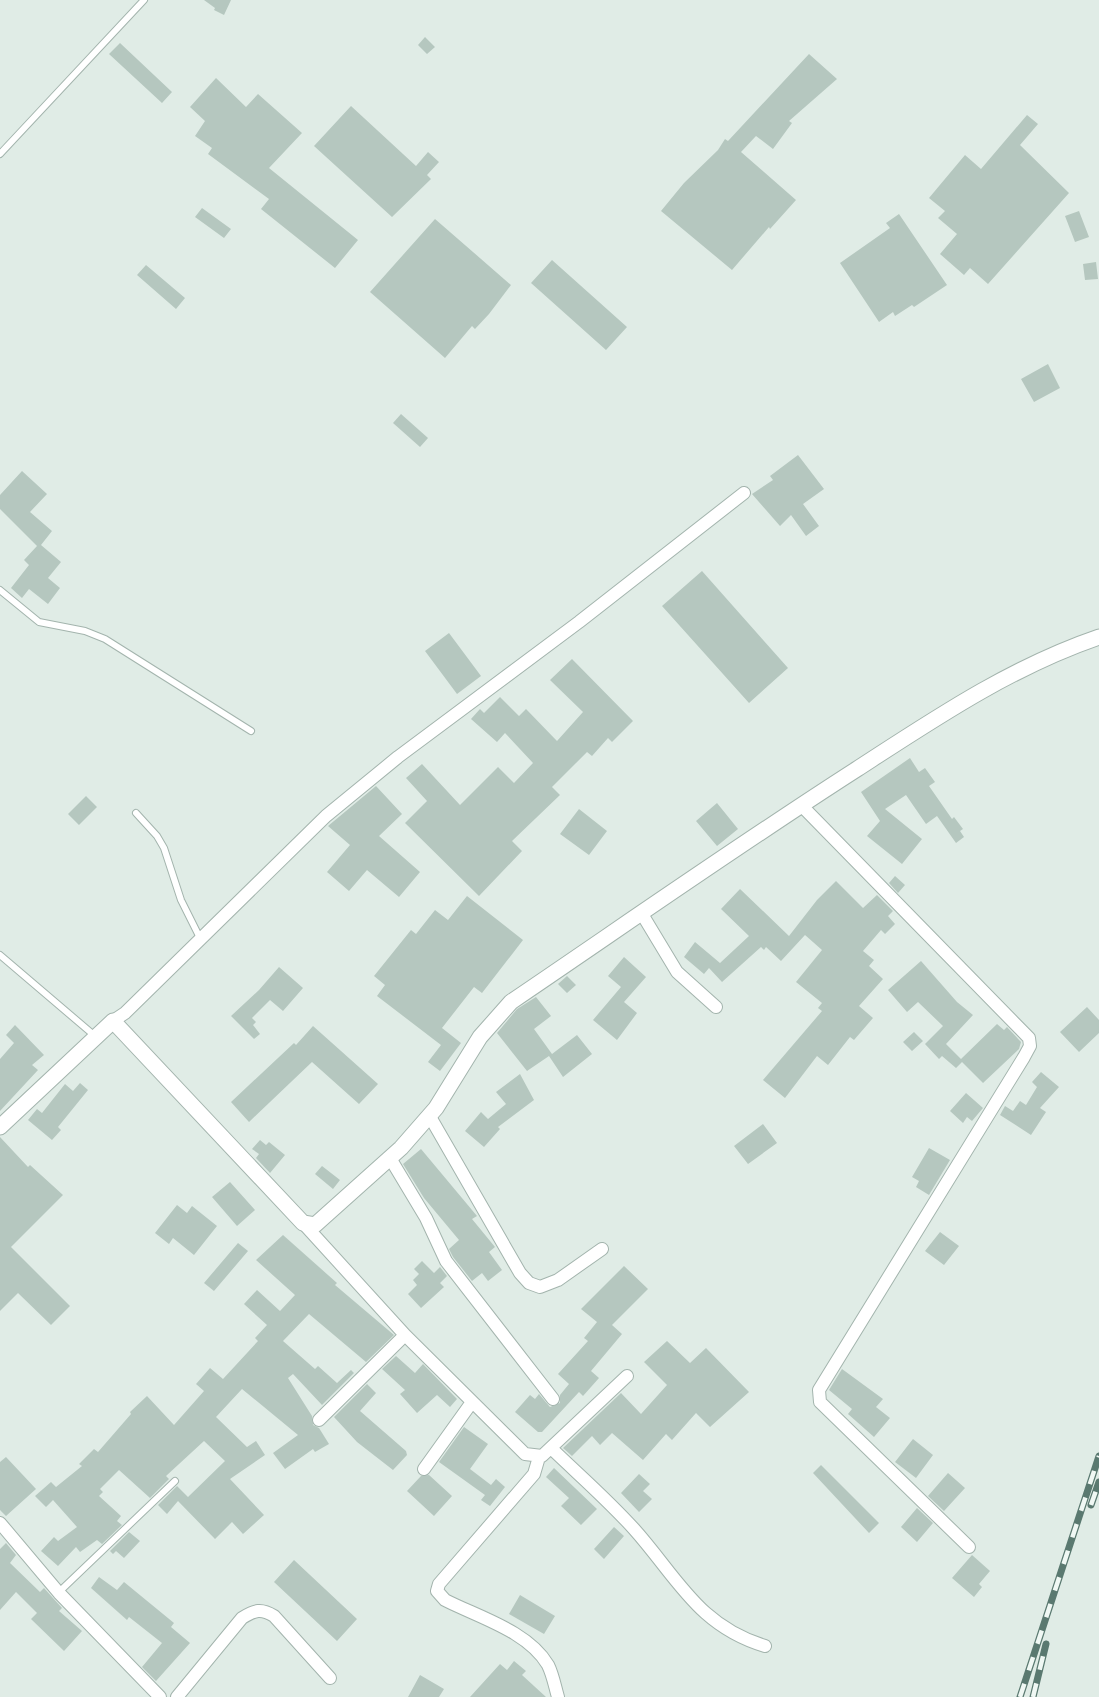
<svg xmlns="http://www.w3.org/2000/svg" width="1099" height="1697" font-family="'Open Sans',sans-serif">
  <style>
    .building { fill: #b5c7bf }
    .lines { fill: none; stroke-linecap: round; stroke-linejoin: round }
    .service-casing { stroke: #a3b4ad; stroke-width: 8 }
    .minor-casing { stroke: #a3b4ad; stroke-width: 14 }
    .tertiary-casing { stroke: #a3b4ad; stroke-width: 17 }
    .service { stroke: #fff; stroke-width: 6 }
    .minor { stroke: #fff; stroke-width: 12 }
    .tertiary { stroke: #fff; stroke-width: 15 }
    .rail-casing { stroke: #5a7970; stroke-width: 7 }
    .rail { stroke: #f0f8f4; stroke-width: 4.5; stroke-dasharray: 14; stroke-linecap: butt }
  </style>
  <rect width="100%" height="100%" fill="#e0ece6"/>
  <!-- building -->
  <path class="building" d="M204,0H231L224,15L214,10L215,8Z
    M425,37L435,47L427,54L418,45Z
    M120,43L172,92L162,103L109,54Z
    M809,54L837,79L789,121L792,123L773,149L756,136L741,152L796,200L770,229L769,227L732,270L661,211L684,183L718,150L725,139L728,141Z
    M216,78L246,107L258,94L302,133L269,168L358,240L335,268L261,209L269,199L208,154L212,148L195,136L205,121L190,107Z
    M351,106L416,166L428,152L439,162L427,175L431,179L392,217L314,146Z
    M1027,115L1038,124L1020,145L1069,193L988,284L970,268L964,275L940,254L957,234L938,218L945,211L929,198L965,155L981,169Z
    M202,208L231,229L224,238L195,217Z
    M1079,211L1089,237L1075,242L1065,216Z
    M899,214L947,285L914,307L912,305L895,316L893,312L879,322L840,263L890,228L886,223Z
    M435,219L511,285L489,314L475,329L472,326L445,358L370,292Z
    M552,260L627,327L606,350L531,283Z
    M1096,262L1098,279L1085,280L1083,264Z
    M146,265L185,298L176,309L137,275Z
    M1048,364L1060,388L1034,402L1021,379Z
    M401,414L428,438L420,447L393,423Z
    M798,455L824,489L803,504L819,526L806,536L791,515L780,526L752,494L773,480L770,476Z
    M22,471L47,494L30,512L52,531L41,545L61,562L48,578L60,588L48,604L29,589L22,598L11,588L29,565L24,560L37,546L0,509V495Z
    M702,571L788,668L749,703L662,606Z
    M449,633L481,676L457,694L425,651Z
    M572,659L633,721L612,742L608,738L592,756L587,752L552,787L560,795L512,841L522,851L479,896L405,823L427,801L406,778L422,764L460,805L498,767L514,783L533,763L505,733L497,742L471,719L480,709L484,713L500,697L519,716L526,709L557,741L583,712L550,680Z
    M910,758L919,772L925,768L935,782L929,786L952,819L954,817L963,829L960,831L964,837L956,843L937,816L926,824L906,795L885,809L922,839L902,864L867,836L880,821L861,792Z
    M376,786L402,814L379,836L420,872L399,897L367,870L349,891L327,872L350,845L328,826Z
    M86,796L97,807L79,825L68,814Z
    M717,803L738,829L717,846L696,821Z
    M579,809L607,831L589,855L560,834Z
    M895,876L905,885L898,893L889,883Z
    M836,881L863,908L877,895L893,911L888,916L895,924L885,934L881,930L863,951L874,960L869,966L883,979L859,1006L873,1018L854,1040L850,1037L828,1065L817,1056L785,1098L763,1080L822,1011L818,1008L822,1003L796,982L822,950L805,935L781,961L766,947L764,950L761,947L722,982L709,968L704,974L684,957L695,942L720,963L749,936L721,909L740,889L789,936L817,900Z
    M467,896L523,940L482,993L474,987L442,1028L461,1043L440,1071L428,1062L441,1045L377,996L385,985L374,976L411,930L416,934L435,910L448,920Z
    M624,957L646,977L624,1002L637,1013L617,1040L593,1020L621,987L608,976Z
    M921,961L957,1002L973,1015L946,1044L961,1059L997,1024L1004,1030L1007,1027L1021,1042L1019,1049L983,1083L962,1062L956,1068L942,1056L939,1059L925,1044L943,1026L918,1002L907,1012L888,990Z
    M279,967L303,988L283,1011L270,1000L252,1018L256,1022L253,1025L260,1034L254,1039L231,1016L259,990Z
    M567,976L576,985L567,993L558,984Z
    M536,997L551,1016L534,1029L552,1054L577,1035L592,1054L563,1077L549,1056L527,1071L497,1033L517,1009Z
    M1087,1007L1099,1020V1033L1079,1052L1060,1032Z
    M15,1025L44,1055L32,1065L38,1070L0,1111V1059L14,1043L6,1035Z
    M313,1026L378,1084L359,1104L312,1062L249,1122L231,1102L294,1043L296,1045Z
    M914,1032L923,1041L912,1051L903,1042Z
    M1041,1072L1059,1087L1040,1108L1046,1112L1031,1135L1000,1115L1005,1106L1013,1111L1020,1101L1026,1105L1037,1087L1032,1082Z
    M520,1074L534,1100L498,1127L500,1129L484,1147L465,1131L481,1112L488,1119L506,1104L496,1092Z
    M80,1083L88,1090L58,1127L61,1130L52,1140L28,1120L37,1109L42,1113L65,1084L73,1091Z
    M966,1093L983,1108L972,1121L967,1117L963,1123L950,1111Z
    M763,1124L777,1143L748,1164L734,1146Z
    M0,1137L28,1167L30,1165L63,1195L11,1247L70,1306L51,1325L18,1293L0,1311Z
    M260,1140L266,1145L269,1142L285,1155L270,1173L256,1158L259,1154L252,1149Z
    M929,1148L950,1160L929,1195L916,1187L919,1181L912,1177Z
    M421,1149L477,1216L472,1219L495,1247L489,1252L502,1270L488,1281L482,1273L472,1281L453,1257L449,1249L459,1240L424,1198L403,1164Z
    M322,1166L340,1180L333,1189L315,1174Z
    M230,1182L255,1210L237,1226L212,1197Z
    M177,1205L187,1213L192,1206L217,1226L194,1255L173,1238L169,1244L155,1233Z
    M940,1232L959,1246L944,1265L925,1251Z
    M283,1235L337,1283L335,1285L394,1335L366,1362L309,1314L283,1341L315,1369L318,1366L337,1383L351,1370L354,1373L322,1405L293,1374L288,1378L312,1416L313,1425L319,1428L329,1444L315,1452L313,1449L285,1469L273,1453L298,1435L242,1389L216,1417L247,1447L256,1441L265,1455L230,1479L264,1515L243,1534L232,1522L215,1539L178,1501L167,1514L158,1505L177,1486L188,1497L225,1461L204,1441L166,1476L169,1479L150,1498L119,1470L100,1489L103,1492L99,1496L121,1516L117,1521L122,1525L102,1544L97,1540L80,1552L76,1547L58,1566L41,1551L54,1537L58,1541L77,1527L53,1500L46,1507L35,1496L51,1482L56,1487L82,1466L79,1464L94,1449L98,1452L131,1414L130,1412L147,1396L174,1425L204,1391L196,1384L210,1368L223,1379L258,1341L255,1338L267,1325L244,1304L257,1290L280,1311L295,1295L256,1260Z
    M238,1243L248,1251L214,1291L204,1283Z
    M422,1261L434,1273L440,1267L447,1276L440,1283L444,1287L421,1308L408,1294L417,1285L413,1280L419,1274L414,1269Z
    M624,1266L648,1289L612,1325L622,1334L591,1371L599,1378L583,1396L579,1392L542,1432H538L515,1412L530,1395L535,1399L539,1394L550,1407L560,1403V1395L569,1384L558,1374L588,1341L584,1338L597,1322L581,1309Z
    M667,1341L690,1363L706,1348L749,1392L710,1427L696,1413L672,1440L666,1434L643,1460L612,1433L600,1445L592,1436L572,1456L563,1448L621,1393L641,1414L667,1385L644,1362Z
    M396,1356L415,1373L423,1364L457,1399L450,1407L437,1395L417,1413L400,1394L405,1390L382,1369Z
    M842,1369L883,1399L876,1407L890,1418L874,1437L848,1414L852,1409L829,1390Z
    M367,1384L376,1393L360,1411L406,1451L407,1455L393,1470L357,1442L334,1417Z
    M464,1427L488,1444L470,1469L491,1485L496,1479L505,1487L490,1506L481,1500L485,1495L439,1462Z
    M913,1439L933,1455L916,1478L895,1462Z
    M6,1457L36,1489L6,1516L0,1510V1462Z
    M821,1465L879,1523L869,1533L813,1473Z
    M554,1468L597,1509L581,1525L561,1506L569,1498L546,1477Z
    M948,1473L965,1488L944,1511L928,1496Z
    M639,1474L650,1484L643,1491L652,1499L639,1512L621,1493Z
    M429,1475L452,1496L434,1516L407,1491L421,1476Z
    M917,1508L933,1523L917,1542L901,1527Z
    M614,1527L624,1536L604,1559L594,1549Z
    M129,1532L140,1541L124,1558L116,1551L113,1554L110,1551Z
    M6,1543L16,1555L10,1563L40,1592L44,1588L62,1608L59,1611L82,1631L64,1651L31,1619L37,1613L16,1592L0,1610V1549Z
    M972,1555L990,1571L979,1584L982,1587L974,1597L952,1578Z
    M294,1560L357,1619L337,1641L274,1582Z
    M99,1577L117,1590L124,1582L174,1623L171,1627L190,1643L156,1681L142,1667L162,1643L129,1617L127,1620L91,1588Z
    M520,1595L555,1616L544,1634L509,1614Z
    M514,1661L526,1671L522,1675L546,1697H470L500,1664L507,1670Z
    M420,1675L444,1689L439,1697H408Z"/>
  <g class="lines">
    <!-- service casing -->
    <g class="service-casing">
      <path id="service" d="M0,154L144,0
        M0,590L39,622L85,631L105,639L251,731
        M136,813L157,836L164,848L181,900L200,938
        M0,955L95,1036
        M59,1592L175,1481"/>
    </g>
    <!-- minor casing -->
    <g class="minor-casing">
      <path id="minor" d="M801,805L1029,1038L1030,1046L1024,1057L819,1390L820,1402L969,1547
        M642,914L677,972L716,1007
        M113,1021L125,1013L326,816L398,757L579,622L744,493
        M429,1115L520,1273L529,1283L540,1287L558,1280L602,1249
        M390,1158L426,1218L446,1261L553,1399
        M303,1223L405,1335L525,1454L542,1456L627,1376
        M319,1420L405,1335
        M551,1448C579,1475 608,1500 634,1529C677,1577 698,1626 765,1646
        M539,1457L534,1474L439,1584L437,1591L445,1600C478,1617 528,1631 548,1665C553,1675 555,1687 558,1697
        M424,1469L472,1402
        M0,1523L59,1593L160,1697
        M177,1697L242,1618C255,1610 261,1608 274,1616L330,1678"/>
    </g>
    <!-- tertiary casing -->
    <g class="tertiary-casing">
      <path id="tertiary" d="M0,1127L113,1021L303,1223L315,1225L401,1148L436,1108L480,1037L511,1002C626,924 740,844 857,769C934,719 1011,667 1099,637"/>
    </g>
    <!-- service -->
    <use href="#service" class="service"/>
    <!-- minor -->
    <use href="#minor" class="minor"/>
    <!-- tertiary -->
    <use href="#tertiary" class="tertiary"/>
    <!-- rail casing -->
    <g class="rail-casing">
      <path id="rail" d="M1091,1505L1099,1482
        M1020,1697L1099,1456
        M1033,1697L1046,1644"/>
    </g>
    <!-- rail -->
    <use href="#rail" class="rail"/>
  </g>
</svg>
